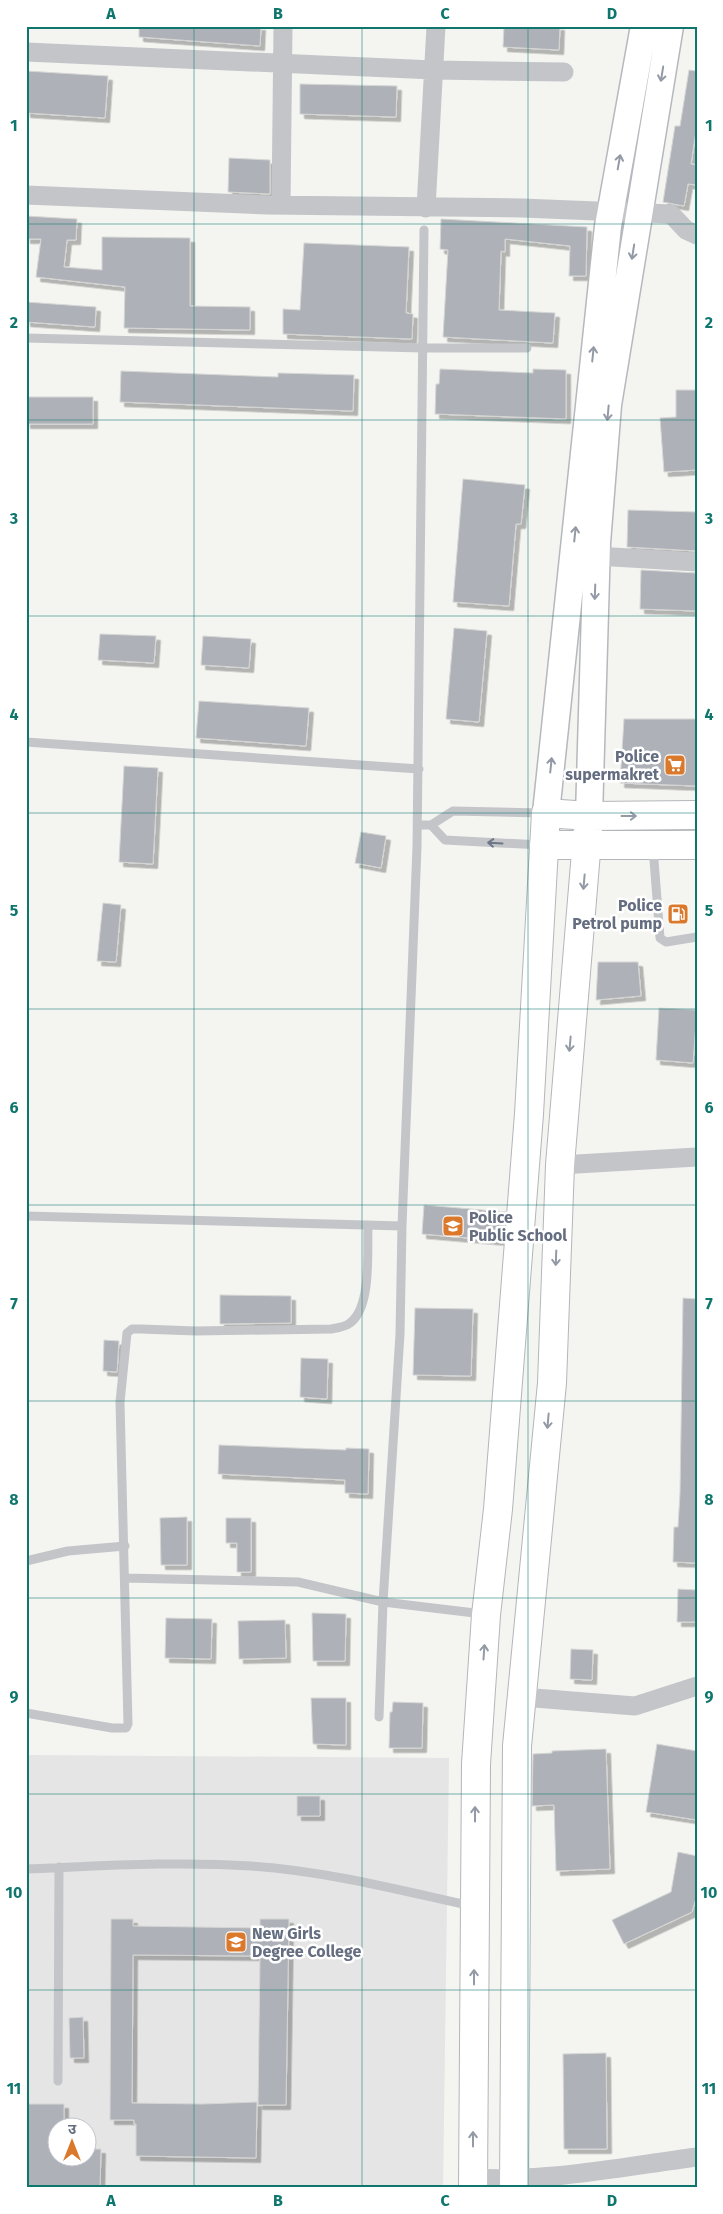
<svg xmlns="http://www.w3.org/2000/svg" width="723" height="2214" font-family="'Fira Sans','Noto Sans Devanagari',sans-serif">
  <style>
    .built { fill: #e4e5e4; fill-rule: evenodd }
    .building { fill: #aeb2b8; stroke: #d5d6d4; filter: url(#shadow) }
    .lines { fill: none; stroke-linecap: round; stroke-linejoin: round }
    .secondary-casing { stroke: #b5b8bd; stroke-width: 29 }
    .primary-casing { stroke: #b3b6ba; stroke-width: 30 }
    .lane { stroke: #c3c5c9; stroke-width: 9 }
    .street { stroke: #c3c5c9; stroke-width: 19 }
    .secondary { stroke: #fff; stroke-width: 26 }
    .primary { stroke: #fff; stroke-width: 28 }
    .oneway { stroke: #939aa6 }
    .oneway2 { stroke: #6e7787 }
    .grid { fill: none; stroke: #0f766e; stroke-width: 1; stroke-opacity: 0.55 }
    .labels { text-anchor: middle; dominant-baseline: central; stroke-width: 5; stroke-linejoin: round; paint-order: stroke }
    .poi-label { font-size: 16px; font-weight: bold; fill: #656e80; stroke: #fff; text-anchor: end }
    .neatline { fill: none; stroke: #0f766e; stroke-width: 2 }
    .grid-label { font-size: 16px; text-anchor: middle; font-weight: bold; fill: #0f766e }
  </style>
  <defs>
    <filter id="shadow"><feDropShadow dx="4.5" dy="4.5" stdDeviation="0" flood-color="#0004"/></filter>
  </defs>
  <rect width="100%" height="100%" fill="#f4f4f1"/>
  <!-- built -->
  <path class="built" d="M26,1755L449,1758L443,2188H26ZM58,2126H88V2156H58Z"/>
  <!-- building -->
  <path class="building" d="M139,26H261L260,46L139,37Z
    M504,26H560L559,50L503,47Z
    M689,70L697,71V125L691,164L697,165V185L688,184L684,206L663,202L675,126H680Z
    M26,71L108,76L105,118L26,113Z
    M300,84L397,86L396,117L300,114Z
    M229,158L270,160V194L228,192Z
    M26,216L77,219L76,240H67L64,267L102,270V237L190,238V306L250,307V330L124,328L125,287L36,277L41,239H26Z
    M441,219L587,227L586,276H569L570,246L505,239V252L501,251L499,310L555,313L553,343L443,337L448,250L440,249Z
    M304,243L409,247L406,313L413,314L412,339L283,334V309L300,310Z
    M26,302L96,307L95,327L26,322Z
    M440,369L533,373V369L566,370V419L435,414L436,384H439Z
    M121,371L278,377V373L354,375L353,411L120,402Z
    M676,390H697V470L664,472L660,418L676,417Z
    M26,397H93V424H26Z
    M463,479L525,485L521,524H516L509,606L453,602Z
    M628,510L697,512V551L627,547Z
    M641,570L697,573V611L640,609Z
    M454,628L487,631L479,722L446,719Z
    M100,634L156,636L154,663L98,660Z
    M203,636L251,639L249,668L201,665Z
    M199,701L309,708L306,746L196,738Z
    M624,719H697V786L620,783Z
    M124,766L158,768L153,864L119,862Z
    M361,832L386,836L381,868L355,863Z
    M103,903L121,905L116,962L97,961Z
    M598,962H638L641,996L596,1000Z
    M659,1008L697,1010L693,1063L656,1060Z
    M424,1205L506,1212L503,1241L422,1234Z
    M220,1295L291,1296V1323L220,1324Z
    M683,1298L697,1299V1563L673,1562L674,1527H678L680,1493Z
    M415,1308L473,1309L471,1376L413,1375Z
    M104,1340L119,1341L117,1372L103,1371Z
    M301,1358L328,1359L327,1399L300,1397Z
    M219,1445L346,1450V1448L369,1449L368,1494L345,1493V1480L218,1474Z
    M187,1517V1565H161L160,1518Z
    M226,1518H251V1572H237V1543H226Z
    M678,1589L697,1590V1622H677Z
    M312,1613L346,1614L345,1661H313Z
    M166,1618L212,1619L211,1659L165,1658Z
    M285,1620L286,1658L239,1659L238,1621Z
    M571,1649L593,1650L592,1680L570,1679Z
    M311,1698H346V1745L313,1744Z
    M393,1702L423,1703L422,1748H389L390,1712H392Z
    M657,1744L697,1751V1820L646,1812Z
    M606,1749L610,1869L556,1871L554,1805L532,1806L533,1754L552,1753V1751Z
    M297,1796H320V1816H297Z
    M678,1852L697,1856V1895L692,1912L624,1944L612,1920L671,1892Z
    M111,1919H133V1926L260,1928V1919H289L286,2105H258L260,1956L133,1955L132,2103L202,2104L257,2102L256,2158L136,2156V2124H134V2120H110Z
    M83,2017L84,2058H70L69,2018Z
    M606,2053L607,2149H564L563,2054Z
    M26,2104H64V2126H58V2156H88V2149H101L100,2188H26Z"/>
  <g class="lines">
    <!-- secondary casing -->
    <g class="secondary-casing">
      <path id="secondary" d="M546,813L608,226L644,26
        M589,816L597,543L608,405L670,26"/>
    </g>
    <!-- primary casing -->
    <g class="primary-casing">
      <path id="primary" d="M544,845H697
        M473,2188L476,1764L486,1615L498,1509L529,1114L546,813L589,816L697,815
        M514,2188L517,1746L552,1383L560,1165L589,816"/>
    </g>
    <!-- lane -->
    <path class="lane" d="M26,338L423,348H527
      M26,742L419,769
      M418,825H431L453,811L543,813
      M431,825L445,840L541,845
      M653,847L660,938L666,942L697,937
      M26,1216L402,1226
      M26,1561L68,1551L125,1546
      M126,1578L298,1582L383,1602L483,1614
      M26,1713L112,1728H126L128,1724L120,1402L127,1333L132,1329H141L196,1331L331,1329C337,1328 345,1327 350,1323C372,1307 367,1251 368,1225
      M379,1717L383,1602L400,1334L402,1226L417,847L424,230
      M26,1869C101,1866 177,1861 251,1866C326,1871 399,1890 472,1906
      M58,2081L59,1867"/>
    <!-- street -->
    <path class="street" d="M26,52L434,70L564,72
      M26,195L268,205L522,208L671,214L686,230L697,235
      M281,205L283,26
      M426,208L436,26
      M596,556L697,562
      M560,1165L697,1157
      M522,1697L635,1706L697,1686
      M473,2178C550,2182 621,2167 697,2157"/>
    <!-- secondary -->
    <use href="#secondary" class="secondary"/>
    <!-- primary -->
    <use href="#primary" class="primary"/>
  </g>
  <!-- one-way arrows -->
  <defs><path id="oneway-shaft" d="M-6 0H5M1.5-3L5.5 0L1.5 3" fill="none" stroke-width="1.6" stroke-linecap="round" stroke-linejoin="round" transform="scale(1.25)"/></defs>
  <g class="oneway">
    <use href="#oneway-shaft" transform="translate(662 74) rotate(99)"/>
    <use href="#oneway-shaft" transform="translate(619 162) rotate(-80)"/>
    <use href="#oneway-shaft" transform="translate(633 252) rotate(99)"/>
    <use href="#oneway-shaft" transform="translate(593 354) rotate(-84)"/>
    <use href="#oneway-shaft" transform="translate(608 413) rotate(95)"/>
    <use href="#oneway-shaft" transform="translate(575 534) rotate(-84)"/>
    <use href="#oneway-shaft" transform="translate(595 592) rotate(92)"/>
    <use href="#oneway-shaft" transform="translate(551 765) rotate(-84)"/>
    <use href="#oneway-shaft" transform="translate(629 816)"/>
    <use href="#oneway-shaft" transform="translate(584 882) rotate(95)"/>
    <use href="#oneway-shaft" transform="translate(570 1044) rotate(95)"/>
    <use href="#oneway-shaft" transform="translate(556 1258) rotate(92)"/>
    <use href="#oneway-shaft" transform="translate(548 1421) rotate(95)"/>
    <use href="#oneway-shaft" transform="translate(484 1652) rotate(-86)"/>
    <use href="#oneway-shaft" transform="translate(475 1814) rotate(-90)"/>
    <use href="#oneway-shaft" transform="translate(474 1977) rotate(-90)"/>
    <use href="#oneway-shaft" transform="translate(473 2139) rotate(-90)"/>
  </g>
  <use class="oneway2" href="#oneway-shaft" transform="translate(495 843) rotate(-177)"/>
  <!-- grid -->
  <path class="grid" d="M194,26V2188M362,26V2188M528,26V2188M26,224H697M26,420H697M26,616H697M26,813H697M26,1009H697M26,1205H697M26,1401H697M26,1598H697M26,1794H697M26,1990H697"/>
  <!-- icons -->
  <defs>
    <g id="supermarket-square" transform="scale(1.125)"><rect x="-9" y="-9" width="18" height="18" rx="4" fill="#da792b" stroke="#fff"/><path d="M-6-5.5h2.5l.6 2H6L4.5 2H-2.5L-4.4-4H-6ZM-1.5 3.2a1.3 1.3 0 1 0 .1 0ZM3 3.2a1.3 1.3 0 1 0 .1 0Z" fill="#fff"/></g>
    <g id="fuel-square" transform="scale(1.125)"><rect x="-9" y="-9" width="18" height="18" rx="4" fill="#da792b" stroke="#fff"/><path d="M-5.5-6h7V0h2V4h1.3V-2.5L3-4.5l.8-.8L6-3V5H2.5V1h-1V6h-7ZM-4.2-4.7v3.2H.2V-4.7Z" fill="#fff"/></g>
    <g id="school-square" transform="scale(1.125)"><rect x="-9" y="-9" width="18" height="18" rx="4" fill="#da792b" stroke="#fff"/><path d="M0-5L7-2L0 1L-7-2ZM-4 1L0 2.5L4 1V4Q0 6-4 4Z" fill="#fff"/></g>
  </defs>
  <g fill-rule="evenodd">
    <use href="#supermarket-square" x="675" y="765"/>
    <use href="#fuel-square" x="678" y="914"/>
    <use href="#school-square" x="453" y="1226"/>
    <use href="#school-square" x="236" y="1942"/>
  </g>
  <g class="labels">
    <!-- poi labels -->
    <g class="poi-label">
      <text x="659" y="756">Police<tspan x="659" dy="18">supermakret</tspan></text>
      <text x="662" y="905">Police<tspan x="662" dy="18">Petrol pump</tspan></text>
      <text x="469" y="1217" text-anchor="start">Police<tspan x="469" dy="18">Public School</tspan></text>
      <text x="252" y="1933" text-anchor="start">New Girls<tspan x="252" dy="18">Degree College</tspan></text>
    </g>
  </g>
  <!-- border -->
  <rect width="723" height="2214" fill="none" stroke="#ffffff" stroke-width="55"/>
  <!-- north arrow -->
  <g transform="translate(72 2142)"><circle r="24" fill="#ffffff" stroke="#c1c5cc"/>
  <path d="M0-4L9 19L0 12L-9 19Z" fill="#da792b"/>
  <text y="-8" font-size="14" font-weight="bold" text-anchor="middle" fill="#656e80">उ</text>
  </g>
  <rect x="28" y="28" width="668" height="2158" class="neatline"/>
  <g class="grid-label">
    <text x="111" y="19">A</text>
    <text x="278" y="19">B</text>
    <text x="445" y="19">C</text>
    <text x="612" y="19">D</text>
    <text x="14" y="131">1</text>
    <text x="709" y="131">1</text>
    <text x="14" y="328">2</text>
    <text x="709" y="328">2</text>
    <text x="14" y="524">3</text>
    <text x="709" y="524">3</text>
    <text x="14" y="720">4</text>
    <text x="709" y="720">4</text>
    <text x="14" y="916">5</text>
    <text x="709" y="916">5</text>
    <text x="14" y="1113">6</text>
    <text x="709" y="1113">6</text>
    <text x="14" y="1309">7</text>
    <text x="709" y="1309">7</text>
    <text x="14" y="1505">8</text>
    <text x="709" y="1505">8</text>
    <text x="14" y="1702">9</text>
    <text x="709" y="1702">9</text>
    <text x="14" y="1898">10</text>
    <text x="709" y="1898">10</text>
    <text x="14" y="2094">11</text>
    <text x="709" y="2094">11</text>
    <text x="111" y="2206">A</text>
    <text x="278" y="2206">B</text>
    <text x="445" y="2206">C</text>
    <text x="612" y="2206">D</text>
  </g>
</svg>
